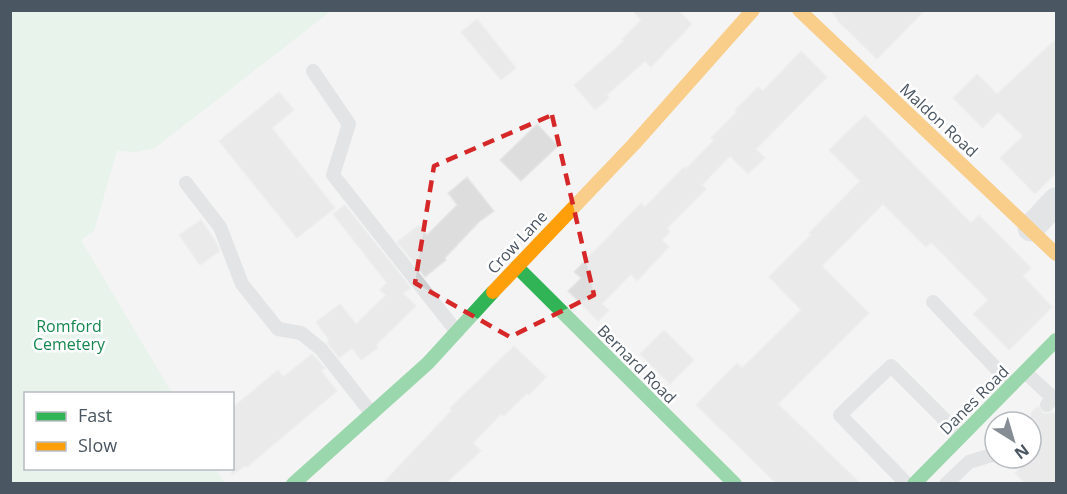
<svg xmlns="http://www.w3.org/2000/svg" width="1067" height="494" font-family="'Open Sans',sans-serif">
  <style>
    .green { fill: #d9f2e3 }
    .building { fill: #ddddde; stroke: #e5e6e7; stroke-width: 1.5 }
    .lines { fill: none; stroke-linecap: round; stroke-linejoin: round }
    .lane { stroke: #ced0d2; stroke-width: 14 }
    .street { stroke: #ced0d2; stroke-width: 27 }
    .fast { stroke: #30b455; stroke-width: 14 }
    .slow { stroke: #ff9f0a; stroke-width: 14 }
    .marked { fill: none; stroke: #d62828; stroke-width: 4.5; stroke-dasharray: 12 8; stroke-linejoin: round }
    .labels { text-anchor: middle; dominant-baseline: central; stroke-width: 5; stroke-linejoin: round; paint-order: stroke }
    .street-label { font-size: 16px; fill: #4a5661; stroke: #fff }
    .park-label { font-size: 16px; fill: #17864f; stroke: #fff }
  </style>
  <rect width="100%" height="100%" fill="#f4f4f4"/>
  <!-- green -->
  <path class="green" d="M10,11H331L155,148L136,152L117,151L94,231L81,240L172,393L26,394V468L216,469L225,483H11Z"/>
  <!-- building -->
  <path class="building" d="M632,10H678L692,24L651,67L645,61L607,95L609,98L595,110L574,85L624,41L622,39L641,20Z
    M830,10H925L877,59L837,20L838,19Z
    M477,19L516,68L501,80L461,32Z
    M1056,39V173L1035,194L1000,158L1023,136L998,112L983,128L953,98L977,74L997,94Z
    M801,51L827,77L756,149L765,158L748,174L730,156L702,185L706,189L667,228L670,232L662,240L669,247L637,281L631,274L602,304L609,310L598,321L568,291L581,278L574,272L641,203L645,207L684,167L686,169L714,140L711,138L737,112L735,110L758,87L763,91Z
    M279,92L294,110L272,128L335,208L297,238L219,141Z
    M865,115L971,223L979,215L1031,268L1023,276L1052,307L1009,350L973,314L988,300L931,242L926,247L883,204L822,266L869,313L778,404L860,483H776L696,405L737,363L742,368L801,310L769,277L811,235L809,233L860,181L829,150Z
    M537,124L558,146L521,181L500,160Z
    M467,177L494,211L479,222L445,258L446,260L425,277L397,242L419,225L427,235L457,205L448,193Z
    M345,205L411,288L403,293L416,306L376,345L378,348L361,360L352,348L339,358L327,342L329,340L316,322L340,304L356,324L386,295L380,290L387,283L333,214Z
    M201,220L216,242L220,251L200,265L179,235Z
    M664,330L694,360L670,384L640,354Z
    M514,346L546,377L529,395L527,393L504,416L501,414L473,443L481,451L446,483H383L452,410L450,408Z
    M312,354L325,368L321,371L337,391L247,467L245,466L232,475V408L278,370L283,377Z
    M1038,406L1043,413L1047,414L1053,412L1056,415V483H1025L1015,473L1039,450L1031,442V413Z"/>
  <g class="lines">
    <!-- lane -->
    <path class="lane" d="M313,71L349,124L333,175L457,332
      M186,183L220,227L242,284L278,329L301,333L321,349L372,414
      M933,302L1012,385
      M1025,372L1052,397L1047,405
      M907,484L840,415L891,366L961,436
      M946,484L969,462L995,454"/>
    <!-- street -->
    <path class="street" d="M1031,228L1056,201"/>
    <!-- fast -->
    <path class="fast" d="M517,267L735,484
      M293,484L428,363L493,292
      M914,484L1056,340"/>
    <!-- slow -->
    <path class="slow" d="M799,10L1056,254
      M493,292L634,144L753,10"/>
  </g>
  <!-- marked area -->
  <path d="M0 0H1067V494H0ZM552,115L594,295L510,337L415,283L434,166Z" fill="#f4f4f4" fill-opacity=".55" fill-rule="evenodd"/>
  <path class="marked" d="M552,115L594,295L510,337L415,283L434,166Z"/>
  <g class="labels">
    <!-- street labels -->
    <g class="street-label">
      <text transform="translate(939 120) rotate(43)">Maldon Road</text>
      <text transform="translate(517 242) rotate(-47)">Crow Lane</text>
      <text transform="translate(637 364) rotate(45)">Bernard Road</text>
      <text transform="translate(974 400) rotate(-45)">Danes Road</text>
    </g>
    <!-- park labels -->
    <g class="park-label">
      <text x="69" y="326">Romford<tspan x="69" dy="18">Cemetery</tspan></text>
    </g>
  </g>
  <!-- border -->
  <rect width="1067" height="494" fill="none" stroke="#4a5661" stroke-width="24"/>
  <!-- legend -->
  <rect x="24" y="392" width="210" height="78" fill="#ffffff" stroke="#b7bbc0" stroke-width="1.5"/>
  <rect x="36" y="412" width="30" height="9" fill="#30b455" stroke="#b7bbc0" stroke-width="1.5"/>
  <text x="78" y="422" font-size="18" fill="#4a5661">Fast</text>
  <rect x="36" y="442" width="30" height="9" fill="#ff9f0a" stroke="#b7bbc0" stroke-width="1.5"/>
  <text x="78" y="452" font-size="18" fill="#4a5661">Slow</text>
  <!-- north arrow -->
  <g transform="translate(1013 440) rotate(143)"><circle r="28" fill="#ffffff" stroke="#b7bbc0" stroke-width="1.5"/>
  <path d="M0-4.5L10 22L0 15L-10 22Z" fill="#868d94"/>
  <text y="-9" font-size="16" font-weight="bold" text-anchor="middle" fill="#4a5661">N</text>
  </g>
</svg>
